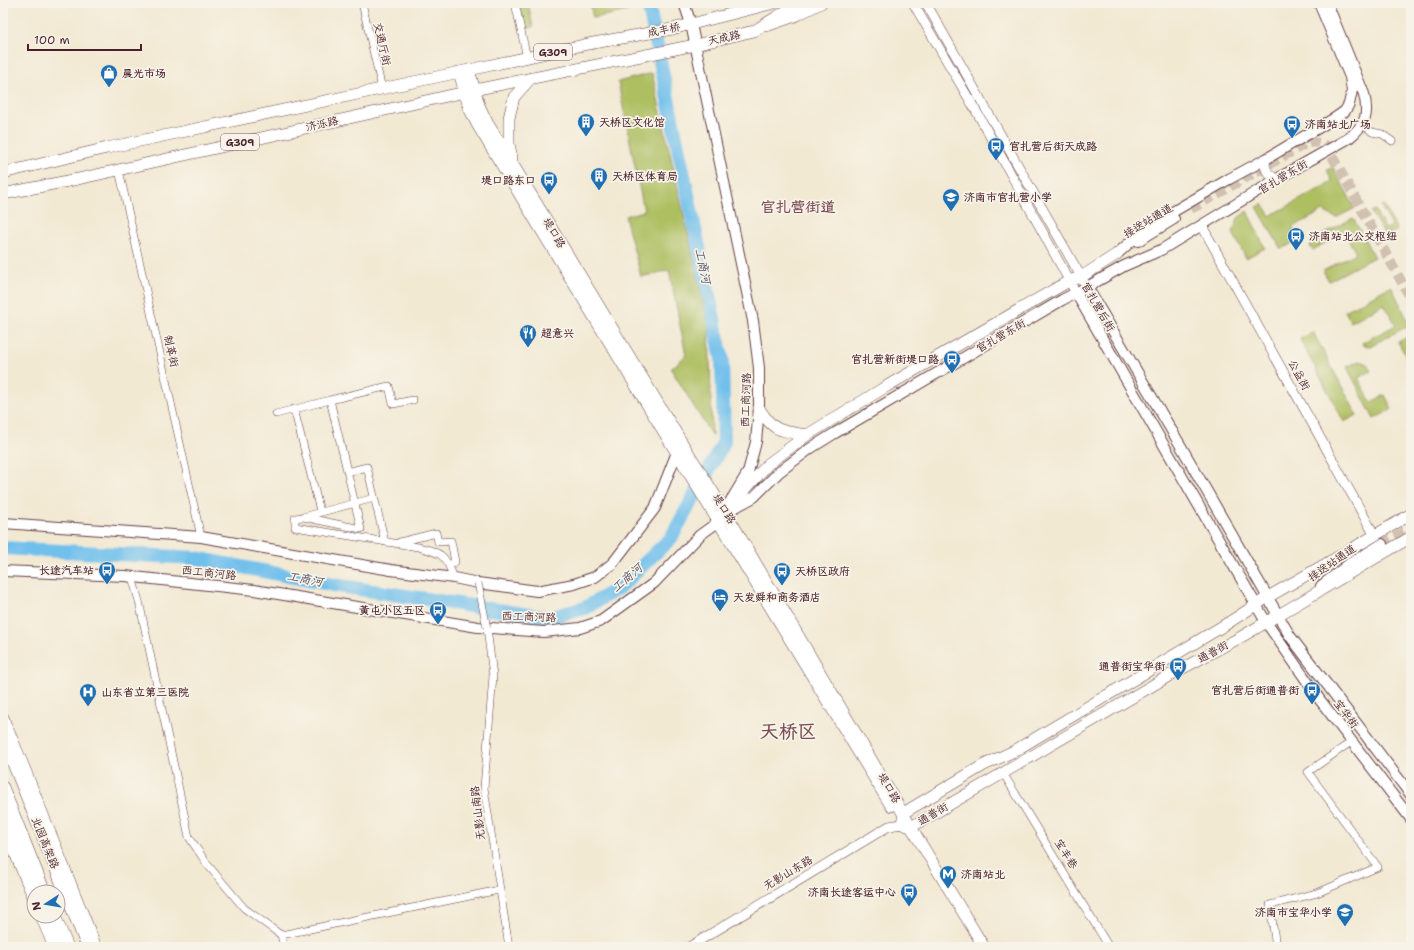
<svg xmlns="http://www.w3.org/2000/svg" width="1414" height="950" font-family="'Shantell Sans','LXGW WenKai TC',sans-serif">
  <style>
    .green { fill: #aebf62; stroke: #7c6f46 }
    .lines { fill: none; stroke-linecap: round; stroke-linejoin: round }
    .river { stroke: #71c0ec; stroke-width: 14 }
    .secondary-tunnel { stroke: #d0c1b1; stroke-width: 10; stroke-dasharray: 10 5; stroke-linecap: butt }
    .minor-casing { stroke: #633d44; stroke-width: 8 }
    .tertiary-casing { stroke: #633d44; stroke-width: 10 }
    .secondary-casing { stroke: #633d44; stroke-width: 12 }
    .primary-casing { stroke: #633d44; stroke-width: 12 }
    .trunk-casing { stroke: #633d44; stroke-width: 12 }
    .minor { stroke: #fff; stroke-width: 7 }
    .tertiary { stroke: #fff; stroke-width: 9 }
    .secondary { stroke: #fff; stroke-width: 10 }
    .primary { stroke: #fff; stroke-width: 11 }
    .trunk { stroke: #fff; stroke-width: 11 }
    .minor-bridge-casing { stroke: #633d44; stroke-width: 8; stroke-linecap: butt }
    .minor-bridge { stroke: #fff; stroke-width: 7 }
    .labels { text-anchor: middle; dominant-baseline: central; stroke-width: 3.5; stroke-linejoin: round; paint-order: stroke }
    .shield { fill: #f7f3e8; stroke: #7e5f64; stroke-width: 1 }
    .shield-label { font-size: 10px; font-weight: bold; fill: #4a1f2b }
    .street-label { font-size: 11px; fill: #4a1f2b; stroke: #f7f3e8 }
    .poi-label { font-size: 11px; font-weight: bold; fill: #4a1f2b; stroke: #f7f3e8; text-anchor: start }
    .water-label { font-size: 12px; font-style: italic; fill: #564f65; stroke: #f7f3e8 }
    .district-label { font-size: 15px; font-weight: bold; fill: #7e4e55; stroke: #f7f3e8 }
    .town-label { font-size: 19px; font-weight: bold; fill: #7e4e55; stroke: #f7f3e8 }
  </style>
  <rect width="100%" height="100%" fill="#f7f3e8"/>
  <filter id="ink" filterUnits="userSpaceOnUse"><feTurbulence type="fractalNoise" baseFrequency=".025" numOctaves="2"/><feDisplacementMap in="SourceGraphic" scale="8" xChannelSelector="R" yChannelSelector="G"/><feConvolveMatrix kernelMatrix="1 2 1 2 8 2 1 2 1" color-interpolation-filters="sRGB"/></filter>
  <filter id="wash" filterUnits="userSpaceOnUse"><feTurbulence type="fractalNoise" baseFrequency=".012" numOctaves="4" result="noise"/><feDisplacementMap in="SourceGraphic" scale="16" xChannelSelector="R" yChannelSelector="G"/><feGaussianBlur stdDeviation="0.9" result="paint"/><feColorMatrix in="noise" values="0 0 0 0 0 0 0 0 0 0 0 0 0 0 0 0 0 1.4 0 .05"/><feComposite in="paint" operator="in"/></filter>
  <g filter="url(#wash)">
    <rect width="100%" height="100%" fill="#f2e9d3"/>
    <!-- green -->
    <path class="green" d="M519,3H528L533,27L524,29Z
      M590,3H627L629,11L593,18Z
      M652,73L709,327L712,436L671,369L686,355L669,270L641,277L625,216L644,211L618,82Z
      M1333,167L1355,208L1336,218L1323,211L1293,227V243L1281,249L1257,207L1263,204L1270,216L1332,182L1327,170Z
      M1384,205L1397,230L1385,236L1371,212L1375,210L1385,229L1392,226L1381,206Z
      M1247,211L1265,248L1246,258L1233,233L1238,218Z
      M1353,218L1374,257L1329,281L1323,271L1356,253L1344,232L1313,250L1310,247L1313,240Z
      M1391,286L1410,325L1370,346L1363,345L1362,343L1396,325L1384,304L1351,322L1345,311Z
      M1313,332L1357,415L1344,422L1300,339Z
      M1411,335V365L1398,342Z
      M1359,361L1366,363L1371,371L1358,378L1371,402L1385,395L1392,409L1374,419L1347,367Z"/>
    <g class="lines">
      <!-- river -->
      <path class="river" d="M3,548L196,558L334,585L549,618L585,608L619,588L671,538L724,442L722,358L648,3"/>
    </g>
  </g>
  <g filter="url(#ink)">
    <g class="lines">
      <!-- secondary-tunnel -->
      <path class="secondary-tunnel" d="M1191,209L1305,144C1314,142 1319,141 1327,147L1411,299
        M1382,544L1411,528"/>
      <!-- minor casing -->
      <g class="minor-casing">
        <path id="minor" d="M362,3L382,89
          M515,3L527,58
          M1363,124L1372,132L1382,134L1392,141
          M119,170L201,537
          M413,400L393,404L389,386L330,400L361,529L303,517L295,518V527L418,547C442,553 445,554 454,578
          M294,409L320,511
          M276,414L330,400
          M347,472L367,467L385,542
          M303,517L374,498
          M400,542L436,533L438,542L451,541L455,562L449,565
          M132,577L139,601L189,837L207,864L244,908L281,935L284,947
          M487,628L493,676L484,788L509,947
          M1003,773L1109,947
          M281,935L499,890
          M1276,947L1270,905L1317,893L1378,867L1308,772L1351,742"/>
      </g>
      <!-- tertiary casing -->
      <g class="tertiary-casing">
        <path id="tertiary" d="M913,3L979,116L1076,293
          M926,3L1084,282
          M1266,159C1263,169 1268,175 1277,179
          M1202,226L1375,536
          M689,947L889,826L902,824"/>
      </g>
      <!-- secondary casing -->
      <g class="secondary-casing">
        <path id="secondary" d="M1138,241L1174,219
          M1117,254L1147,227L1229,179L1266,159L1335,118L1345,111L1349,104L1352,91L1350,77L1319,3
          M1087,287L1182,448L1290,636L1411,795
          M1076,293L1266,622L1320,700L1411,819
          M732,509L754,497L779,472L811,448L835,433L1062,300L1087,287L1124,266L1161,250L1277,179L1349,138C1366,124 1369,115 1364,94L1327,3
          M3,523L201,537L391,570L454,578L478,583L537,591L574,584L595,577L613,563L655,508L679,447
          M3,571L125,576L254,590L478,627L544,632L580,628L601,621L654,583L700,535L718,522L748,472L756,442L759,408V368L753,321L691,24L684,3
          M1321,586L1349,564L1382,544"/>
      </g>
      <!-- primary casing -->
      <g class="primary-casing">
        <path id="primary" d="M766,26L795,16L821,3
          M469,70L479,105L487,122L681,441L725,511L911,827L984,947
          M459,72L469,108L478,126C617,352 754,579 891,806
          M512,158L509,144V118L514,97L531,78
          M759,408C773,432 781,431 807,435
          M730,507L768,464L807,435L887,386L1069,281L1081,277L1117,254
          M1411,514L1345,553L1268,597L1228,623L1014,751L984,765L910,809L904,813L902,824L911,827L1172,674L1241,637L1411,537
          M3,717L11,741
          M3,809L39,892
          M48,916L61,947"/>
      </g>
      <!-- trunk casing -->
      <g class="trunk-casing">
        <path id="trunk" d="M3,173L107,148L469,70L588,44L672,29L774,3
          M3,194L78,179L474,90L695,45L754,31L799,3
          M9,732L23,765L96,947
          M3,739L87,947
          M3,787L45,892
          M3,824L34,899
          M41,916L54,947
          M55,916L68,947"/>
      </g>
      <!-- minor -->
      <use href="#minor" class="minor"/>
      <!-- tertiary -->
      <use href="#tertiary" class="tertiary"/>
      <!-- secondary -->
      <use href="#secondary" class="secondary"/>
      <!-- primary -->
      <use href="#primary" class="primary"/>
      <!-- trunk -->
      <use href="#trunk" class="trunk"/>
      <!-- minor-bridge casing -->
      <g class="minor-bridge-casing">
        <path id="minor-bridge" d="M478,583L487,628"/>
      </g>
      <!-- minor-bridge -->
      <use href="#minor-bridge" class="minor-bridge"/>
    </g>
  </g>
  <!-- icons -->
  <defs>
    <g id="shop-pin" transform="scale(0.9)"><path d="M0 17L-7.5 6A9.5 9.5 0 1 1 7.5 6Z" fill="#1f6fb2" stroke="#f7f3e8"/><path d="M-5-2.5h2.3a2.7 3.5 0 0 1 5.4 0H5L5.5 6h-11ZM-1.5-2.5h3a1.5 2.3 0 0 0-3 0Z" fill="#fff"/></g>
    <g id="building-pin" transform="scale(0.9)"><path d="M0 17L-7.5 6A9.5 9.5 0 1 1 7.5 6Z" fill="#1f6fb2" stroke="#f7f3e8"/><path d="M-4-6H4V6H1V3H-1V6H-4ZM-2.5-4.3h1.7v1.8h-1.7ZM.8-4.3h1.7v1.8H.8ZM-2.5-1h1.7V.8h-1.7ZM.8-1h1.7V.8H.8Z" fill="#fff"/></g>
    <g id="bus-pin" transform="scale(0.9)"><path d="M0 17L-7.5 6A9.5 9.5 0 1 1 7.5 6Z" fill="#1f6fb2" stroke="#f7f3e8"/><path d="M-5-6H5V4H4V6H2V4H-2V6H-4V4H-5ZM-3.5-4V0h7V-4ZM-3.5 1.2v1.5H-2V1.2ZM2 1.2v1.5H3.5V1.2Z" fill="#fff"/></g>
    <g id="school-pin" transform="scale(0.9)"><path d="M0 17L-7.5 6A9.5 9.5 0 1 1 7.5 6Z" fill="#1f6fb2" stroke="#f7f3e8"/><path d="M0-5L7-2L0 1L-7-2ZM-4 1L0 2.5L4 1V4Q0 6-4 4Z" fill="#fff"/></g>
    <g id="restaurant-pin" transform="scale(0.9)"><path d="M0 17L-7.5 6A9.5 9.5 0 1 1 7.5 6Z" fill="#1f6fb2" stroke="#f7f3e8"/><path d="M-5-6h1v4h1v-4h1v4h1v-4h1v5L-1.5 .5V6h-2V.5L-5-1ZM5-6V6H3V1.5H1.5Q1.5-4 5-6Z" fill="#fff"/></g>
    <g id="hotel-pin" transform="scale(0.9)"><path d="M0 17L-7.5 6A9.5 9.5 0 1 1 7.5 6Z" fill="#1f6fb2" stroke="#f7f3e8"/><path d="M-6-4.5h1.5V1H6V5H4.5V3h-9V5H-6ZM-4 0a1.8 1.8 0 1 1 3.6 0ZM.5 0V-2.5h3Q6-2.5 6 0Z" fill="#fff"/></g>
    <g id="hospital-pin" transform="scale(0.9)"><path d="M0 17L-7.5 6A9.5 9.5 0 1 1 7.5 6Z" fill="#1f6fb2" stroke="#f7f3e8"/><path d="M-5-5h3v3.5h4V-5h3V5h-3V1.5h-4V5h-3Z" fill="#fff"/></g>
    <g id="metro-pin" transform="scale(0.9)"><path d="M0 17L-7.5 6A9.5 9.5 0 1 1 7.5 6Z" fill="#1f6fb2" stroke="#f7f3e8"/><path d="M-5.5 5V-5H-3L0 0L3-5H5.5V5H3V-.5L0 4L-3-.5V5Z" fill="#fff"/></g>
  </defs>
  <g fill-rule="evenodd">
    <use href="#shop-pin" x="109" y="73"/>
    <use href="#building-pin" x="586" y="122"/>
    <use href="#bus-pin" x="1292" y="124"/>
    <use href="#bus-pin" x="996" y="146"/>
    <use href="#building-pin" x="599" y="176"/>
    <use href="#bus-pin" x="549" y="180"/>
    <use href="#school-pin" x="951" y="197"/>
    <use href="#bus-pin" x="1296" y="236"/>
    <use href="#restaurant-pin" x="528" y="333"/>
    <use href="#bus-pin" x="952" y="359"/>
    <use href="#bus-pin" x="107" y="570"/>
    <use href="#bus-pin" x="782" y="571"/>
    <use href="#hotel-pin" x="720" y="597"/>
    <use href="#bus-pin" x="438" y="610"/>
    <use href="#bus-pin" x="1178" y="666"/>
    <use href="#bus-pin" x="1312" y="690"/>
    <use href="#hospital-pin" x="88" y="692"/>
    <use href="#metro-pin" x="948" y="874"/>
    <use href="#bus-pin" x="909" y="892"/>
    <use href="#school-pin" x="1345" y="912"/>
  </g>
  <g class="labels">
    <!-- shield labels -->
    <g class="shield">
      <rect x="534" y="44" width="38" height="16" rx="3"/>
      <rect x="221" y="134" width="38" height="16" rx="3"/>
    </g>
    <g class="shield-label">
      <text x="553" y="52">G309</text>
      <text x="240" y="142">G309</text>
    </g>
    <!-- street labels -->
    <g class="street-label">
      <text transform="translate(664 30) rotate(-12)">成丰桥</text>
      <text transform="translate(724 38) rotate(-13)">天成路</text>
      <text transform="translate(382 44) rotate(77)">交通厅街</text>
      <text transform="translate(322 124) rotate(-13)">济泺路</text>
      <text transform="translate(1283 177) rotate(-31)">官扎营东街</text>
      <text transform="translate(1148 221) rotate(-31)">接送站通道</text>
      <text transform="translate(554 233) rotate(59)">堤口路</text>
      <text transform="translate(1098 307) rotate(60)">官扎营后街</text>
      <text transform="translate(1001 336) rotate(-30)">官扎营东街</text>
      <text transform="translate(171 351) rotate(77)">制革街</text>
      <text transform="translate(1299 375) rotate(61)">公益街</text>
      <text transform="translate(746 400) rotate(-88)">西工商河路</text>
      <text transform="translate(724 509) rotate(58)">堤口路</text>
      <text transform="translate(1332 563) rotate(-35)">接送站通道</text>
      <text transform="translate(209 573) rotate(6)">西工商河路</text>
      <text transform="translate(529 617) rotate(2)">西工商河路</text>
      <text transform="translate(1213 652) rotate(-29)">通普街</text>
      <text transform="translate(1346 714) rotate(53)">宝华街</text>
      <text transform="translate(889 788) rotate(59)">堤口路</text>
      <text transform="translate(478 813) rotate(-97)">无影山南路</text>
      <text transform="translate(933 814) rotate(-31)">通普街</text>
      <text transform="translate(45 843) rotate(68)">北园高架路</text>
      <text transform="translate(1066 854) rotate(58)">宝丰巷</text>
      <text transform="translate(788 873) rotate(-31)">无影山东路</text>
    </g>
    <!-- poi labels -->
    <g class="poi-label">
      <text x="122" y="73">晨光市场</text>
      <text x="599" y="122">天桥区文化馆</text>
      <text x="1305" y="124">济南站北广场</text>
      <text x="1009" y="146">官扎营后街天成路</text>
      <text x="612" y="176">天桥区体育局</text>
      <text x="536" y="180" text-anchor="end">堤口路东口</text>
      <text x="964" y="197">济南市官扎营小学</text>
      <text x="1309" y="236">济南站北公交枢纽</text>
      <text x="541" y="333">超意兴</text>
      <text x="939" y="359" text-anchor="end">官扎营新街堤口路</text>
      <text x="94" y="570" text-anchor="end">长途汽车站</text>
      <text x="795" y="571">天桥区政府</text>
      <text x="733" y="597">天发舜和商务酒店</text>
      <text x="425" y="610" text-anchor="end">黄屯小区五区</text>
      <text x="1165" y="666" text-anchor="end">通普街宝华街</text>
      <text x="1299" y="690" text-anchor="end">官扎营后街通普街</text>
      <text x="101" y="692">山东省立第三医院</text>
      <text x="961" y="874">济南站北</text>
      <text x="896" y="892" text-anchor="end">济南长途客运中心</text>
      <text x="1332" y="912" text-anchor="end">济南市宝华小学</text>
    </g>
    <!-- water labels -->
    <g class="water-label">
      <text transform="translate(703 266) rotate(78)">工商河</text>
      <text transform="translate(627 578) rotate(-41)">工商河</text>
      <text transform="translate(305 579) rotate(11)">工商河</text>
    </g>
    <!-- district labels -->
    <g class="district-label">
      <text x="798" y="207">官扎营街道</text>
    </g>
    <!-- town labels -->
    <g class="town-label">
      <text x="788" y="731">天桥区</text>
    </g>
  </g>
  <!-- margin -->
  <rect width="1414" height="950" fill="none" stroke="#f7f3e8" stroke-width="16"/>
  <!-- north arrow -->
  <g transform="translate(46 904) rotate(258)"><circle r="19" fill="#f7f3e8" stroke="#b29e9c"/>
  <path d="M0-3L7 15L0 10L-7 15Z" fill="#1f6fb2"/>
  <text y="-6" font-size="11" font-weight="bold" text-anchor="middle" fill="#4a1f2b">N</text>
  </g>
  <!-- scale -->
  <path d="M28 44v6h113v-6" fill="none" stroke="#4a1f2b" stroke-width="2"/>
  <text x="34" y="44" font-size="12" fill="#4a1f2b" stroke="#f7f3e8" stroke-width="3" paint-order="stroke">100 m</text>
</svg>
